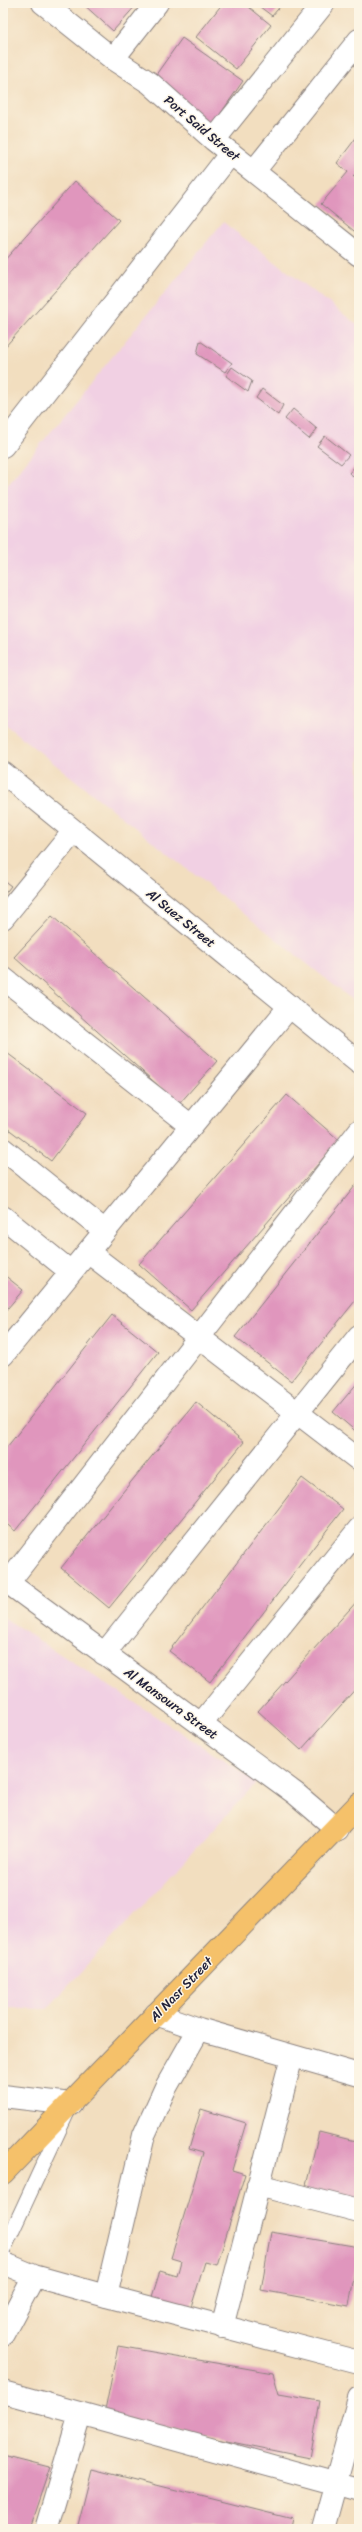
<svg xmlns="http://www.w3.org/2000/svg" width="362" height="2532" font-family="Sriracha,sans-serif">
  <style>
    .built { fill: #f1d0e3 }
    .building { fill: #e096bd }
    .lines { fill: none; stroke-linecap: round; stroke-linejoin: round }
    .service-casing { stroke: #8a807d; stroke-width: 16 }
    .minor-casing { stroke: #8a807d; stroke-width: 24 }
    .primary-casing { stroke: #8a807d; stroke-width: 24 }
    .service { stroke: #fff; stroke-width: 14 }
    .minor { stroke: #fff; stroke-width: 22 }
    .primary { stroke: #f5c16b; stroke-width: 22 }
    .labels { text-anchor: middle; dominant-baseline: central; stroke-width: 3; stroke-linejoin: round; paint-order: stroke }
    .street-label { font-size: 13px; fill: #22223b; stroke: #fcf5e5 }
  </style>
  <rect width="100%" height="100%" fill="#fcf5e5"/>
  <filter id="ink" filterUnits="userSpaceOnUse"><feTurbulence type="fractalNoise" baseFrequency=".025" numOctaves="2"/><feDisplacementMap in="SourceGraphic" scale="8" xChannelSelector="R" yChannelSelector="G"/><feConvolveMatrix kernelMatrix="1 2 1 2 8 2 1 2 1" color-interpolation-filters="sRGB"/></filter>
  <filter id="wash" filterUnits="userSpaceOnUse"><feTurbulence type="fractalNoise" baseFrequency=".012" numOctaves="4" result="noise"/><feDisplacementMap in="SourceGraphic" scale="16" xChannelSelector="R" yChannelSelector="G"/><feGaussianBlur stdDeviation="0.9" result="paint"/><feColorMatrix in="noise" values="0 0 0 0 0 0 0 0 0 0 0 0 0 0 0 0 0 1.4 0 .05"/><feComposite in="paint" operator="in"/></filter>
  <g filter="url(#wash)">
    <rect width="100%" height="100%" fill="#f2debf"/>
    <!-- built -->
    <path class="built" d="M223,222L359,326V1005L3,723V490Z
      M3,1617L257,1782L47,2009L3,2008Z"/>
    <g id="blocks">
      <!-- building -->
      <path class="building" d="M82,3H138L113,31Z
        M223,3H244L271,25L236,69L196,37Z
        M255,3H283L272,16Z
        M182,38L243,81L212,126L150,83Z
        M359,134V180L353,176L359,181V235L321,204L348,172L337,163Z
        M75,181L119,220L3,349V262Z
        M200,341L232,363L225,372L197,354Z
        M232,367L252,381L248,392L226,376Z
        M262,389L283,405L278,415L256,398Z
        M293,409L317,429L309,439L285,419Z
        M325,436L349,455L341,464L317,446Z
        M356,465L359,467V480L349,473Z
        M3,880L11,886L3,896Z
        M52,916L217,1061L179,1104L14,957Z
        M3,1050L87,1113L51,1161L3,1125Z
        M287,1095L339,1140L191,1310L139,1264Z
        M359,1181V1296L291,1381L235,1337Z
        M3,1274L23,1290L3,1314Z
        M112,1315L158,1352L15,1531L3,1521V1452Z
        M359,1381V1434L333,1412Z
        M196,1402L244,1442L109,1608L61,1568Z
        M302,1478L343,1509L210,1682L169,1651Z
        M359,1599V1685L301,1750L258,1711Z
        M201,2109L246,2123L232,2170L245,2174L217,2265L205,2262L190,2311L151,2300L160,2271L177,2276L181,2261L171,2258L203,2153L189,2149Z
        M319,2132L359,2142V2209L304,2194Z
        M271,2232L359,2247L349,2306L261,2290Z
        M118,2346L273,2373L279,2394L320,2401L310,2458L104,2416Z
        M3,2455L50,2467L29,2529H3Z
        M92,2469L293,2519L291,2529H77Z"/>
    </g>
  </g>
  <g filter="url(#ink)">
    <use href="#blocks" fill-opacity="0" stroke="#8a807d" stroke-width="1"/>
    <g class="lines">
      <!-- service casing -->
      <g class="service-casing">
        <path id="service" d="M3,2251L67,2113"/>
      </g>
      <!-- minor casing -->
      <g class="minor-casing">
        <path id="minor" d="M43,3L113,59L150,83L214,140L359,255
          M113,59L157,3
          M214,140L324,3
          M254,171L359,40
          M3,446L231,153
          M3,773L359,1063
          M3,918L74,831
          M3,978L191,1126
          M3,1149L105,1231
          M3,1217L71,1272
          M88,1252L359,1460
          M3,1355L290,1006
          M3,1579L296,1794L337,1829
          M8,1583L359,1131
          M104,1654L359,1336
          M201,1724L359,1529
          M156,2014L199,2029
          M3,2096L71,2104
          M258,2185L359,2211
          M3,2263L34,2276L106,2296L359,2362
          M106,2296L144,2135L165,2089L199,2029L359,2075
          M222,2327L292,2056
          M3,2334L34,2276
          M3,2392L359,2490
          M46,2529L80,2414
          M323,2529L359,2398"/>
      </g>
      <!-- primary casing -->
      <g class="primary-casing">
        <path id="primary" d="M3,2173L359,1804"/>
      </g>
      <!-- service -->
      <use href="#service" class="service"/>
      <!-- minor -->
      <use href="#minor" class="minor"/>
      <!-- primary -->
      <use href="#primary" class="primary"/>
    </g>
  </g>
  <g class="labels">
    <!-- street labels -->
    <g class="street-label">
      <text transform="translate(202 128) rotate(40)">Port Said Street</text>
      <text transform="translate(181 918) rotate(39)">Al Suez Street</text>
      <text transform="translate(171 1703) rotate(36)">Al Mansoura Street</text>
      <text transform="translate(181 1989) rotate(-46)">Al Nasr Street</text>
    </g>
  </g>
  <!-- margin -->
  <rect width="362" height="2532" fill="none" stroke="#fcf5e5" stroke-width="16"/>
</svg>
